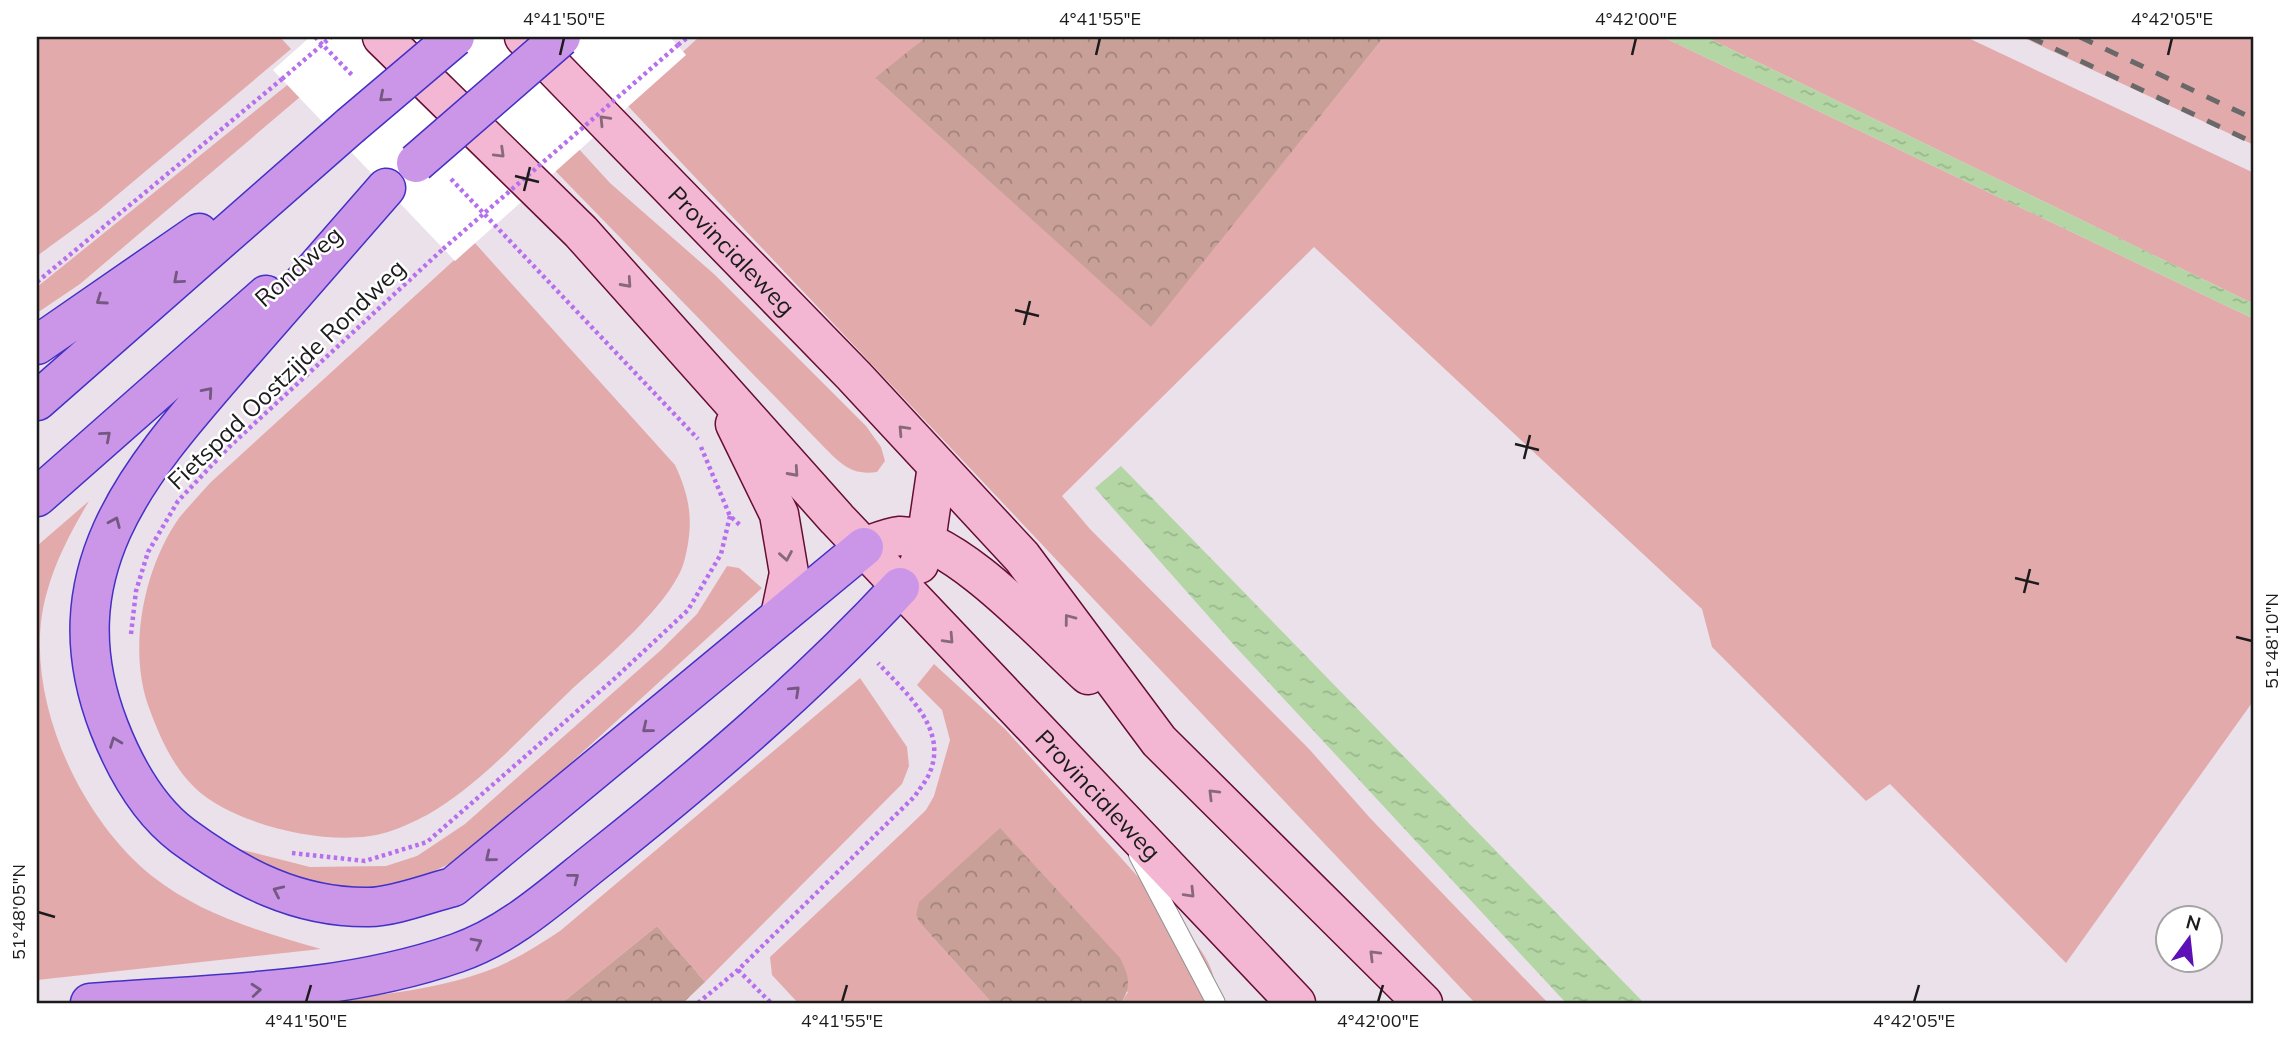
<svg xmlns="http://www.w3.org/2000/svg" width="2291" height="1040" font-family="Mulish,sans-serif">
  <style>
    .grass { fill: #e3aaab }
    .forest { fill: url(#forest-crowns) }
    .water { fill: url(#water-ripples) }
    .pier { fill: #fff }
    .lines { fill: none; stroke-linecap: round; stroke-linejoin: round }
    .service-casing { stroke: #929292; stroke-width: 20 }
    .secondary-casing { stroke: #660d33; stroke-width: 41 }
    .trunk-casing { stroke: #4331c6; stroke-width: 41 }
    .path { stroke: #b770ed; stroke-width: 4.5; stroke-dasharray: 3.5 3.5; stroke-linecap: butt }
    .service { stroke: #fff; stroke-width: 18 }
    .secondary { stroke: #f3b7d4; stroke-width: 38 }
    .trunk { stroke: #cc96e8; stroke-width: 38 }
    .rail { stroke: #696969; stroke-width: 5; stroke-dasharray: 14 14; stroke-linecap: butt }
    .trunk-bridge-casing { stroke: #4331c6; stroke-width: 41; stroke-linecap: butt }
    .path-bridge { stroke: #b770ed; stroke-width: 4.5; stroke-dasharray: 3.5 3.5; stroke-linecap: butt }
    .trunk-bridge { stroke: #cc96e8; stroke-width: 38 }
    .oneway { stroke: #745882 }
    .oneway2 { stroke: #876978 }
    .ticks { fill: none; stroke: #1b1b1b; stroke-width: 2.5 }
    .labels { text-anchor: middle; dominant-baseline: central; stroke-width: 5; stroke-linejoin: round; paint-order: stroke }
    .street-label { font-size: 24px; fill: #1b1b1b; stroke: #fff }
    .neatline { fill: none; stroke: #1b1b1b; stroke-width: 2.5 }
    .ticks-label { font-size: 18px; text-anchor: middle; fill: #1b1b1b }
  </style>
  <defs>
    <pattern id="forest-crowns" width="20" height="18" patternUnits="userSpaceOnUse" patternTransform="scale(1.75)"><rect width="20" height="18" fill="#c8a098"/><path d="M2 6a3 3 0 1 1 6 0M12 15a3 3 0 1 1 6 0" fill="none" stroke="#a2827b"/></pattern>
    <pattern id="water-ripples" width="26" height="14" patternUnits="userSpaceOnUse" patternTransform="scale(1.75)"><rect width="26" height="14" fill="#b4d6a4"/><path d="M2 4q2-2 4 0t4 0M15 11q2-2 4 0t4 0" fill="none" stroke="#9ab78d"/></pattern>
  </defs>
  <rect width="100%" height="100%" fill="#ebe1ea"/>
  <!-- grass -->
  <path class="grass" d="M37,37H280L291,49L97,212L37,256Z
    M425,37L578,148L610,183L714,274L866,426L881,447L885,461L877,472C850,476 839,462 821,444Z
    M699,37H926L876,79L1151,326L1384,37H1663L2254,319V700L2066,963L1890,784L1866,801L1712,647L1702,609L1314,247L1062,496L1090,529L1310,750L1370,818L1548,1003H1475L626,104Z
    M1706,37H1966L2254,173V304Z
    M2022,37H2254V145Z
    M291,82L300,97L80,284L37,313V287Z
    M474,242L675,465C691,499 694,524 684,562C672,603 603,661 570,691C525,733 481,784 427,815C415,821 401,828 388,832C335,849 234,826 194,787C171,764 159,735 148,705C128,647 144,568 179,518C189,506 200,494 211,482Z
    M89,501C72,530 56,559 47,592C19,688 77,816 152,876C201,915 262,932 321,949L37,980V546Z
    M727,566L739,568L762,588L517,812L457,860L414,881L371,891L306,883L223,845L310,867L386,866L417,856L465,824L661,650L697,614Z
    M934,664L1005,729L1185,929C1202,952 1222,973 1212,1003H1121L1128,992L916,915L919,922L992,1003H798L772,975L770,957L901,834L926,810L934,796L950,740L942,710L917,685Z
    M860,678L907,747L909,766L902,784L705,982L657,926L562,1003H292C354,998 425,993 484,972C512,962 536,947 560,931Z"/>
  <!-- forest -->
  <path class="forest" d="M926,37H1384L1151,327L875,78Z
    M1000,828L1120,958C1129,976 1132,986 1121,1003H992L919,922L916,915L919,902Z
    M657,926L705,982L683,1003H562Z"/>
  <!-- water -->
  <path class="water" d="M1663,37H1706L2254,304V319Z
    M1121,466L1644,1003H1566L1233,644L1095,488Z"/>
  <!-- pier -->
  <path class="pier" d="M310,37H670L686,55L455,261L273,70Z"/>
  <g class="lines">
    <!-- service casing -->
    <g class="service-casing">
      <path id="service" d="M1138,855L1216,1003"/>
    </g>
    <!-- secondary casing -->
    <g class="secondary-casing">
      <g id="secondary">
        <path id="s1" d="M382,37L581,232L837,519L1296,1003"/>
        <path id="s2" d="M524,37L854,376L1022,557L1159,741L1423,1003"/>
        <path d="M735,424L779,514L789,573L780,616"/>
        <path d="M864,547C875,543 889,537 900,536C954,535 1048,639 1088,675"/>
        <path d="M919,564L926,541L937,466"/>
      </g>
    </g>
    <!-- trunk casing -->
    <g class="trunk-casing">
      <path id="trunk" d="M386,188C338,243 290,298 242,353C145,465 47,567 109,727C125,768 147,809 183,836C239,877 297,908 369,907C393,907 429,893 453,887L864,547
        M37,345L199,233
        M37,401L350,126
        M37,497L266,295
        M90,1003C212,993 340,994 457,953C510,935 554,894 597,860C704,775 807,687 900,587"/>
    </g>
    <!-- path -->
    <path class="path" d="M315,37L353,76
      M678,45L688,37
      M451,179L698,439
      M37,282L282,79
      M701,447L730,516L741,526
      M131,634L136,591L148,552L178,501L229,447L443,249
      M292,853L365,861L427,842L614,679L688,610L721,554L730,516
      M738,970L771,1003
      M698,1003L738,970L915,796C920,788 927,780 930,772C948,728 905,692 878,663"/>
    <!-- service -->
    <use href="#service" class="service"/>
    <!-- secondary -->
    <use href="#secondary" class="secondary"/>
    <!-- trunk -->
    <use href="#trunk" class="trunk"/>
    <!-- rail -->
    <path class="rail" d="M2030,37L2254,143
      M2080,37L2254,119"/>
    <!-- trunk-bridge casing -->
    <g class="trunk-bridge-casing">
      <path id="trunk-bridge" d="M350,126L455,37
        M416,163L561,37"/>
    </g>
    <!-- path-bridge -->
    <path class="path-bridge" d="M282,79L331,37
      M443,249L678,45"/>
    <!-- trunk-bridge -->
    <use href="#trunk-bridge" class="trunk-bridge"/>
  </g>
  <!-- one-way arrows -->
  <defs><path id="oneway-chevron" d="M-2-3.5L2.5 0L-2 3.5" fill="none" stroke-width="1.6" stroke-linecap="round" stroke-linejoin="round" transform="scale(1.75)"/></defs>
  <g class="oneway">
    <use href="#oneway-chevron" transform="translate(384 97) rotate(139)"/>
    <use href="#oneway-chevron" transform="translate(178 279) rotate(139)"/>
    <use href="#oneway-chevron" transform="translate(101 300) rotate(145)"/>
    <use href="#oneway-chevron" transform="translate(208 392) rotate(-49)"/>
    <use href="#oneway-chevron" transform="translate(106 436) rotate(-41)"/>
    <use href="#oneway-chevron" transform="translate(115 522) rotate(-67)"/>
    <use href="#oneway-chevron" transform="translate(795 691) rotate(-43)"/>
    <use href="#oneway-chevron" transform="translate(647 728) rotate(141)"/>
    <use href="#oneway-chevron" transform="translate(115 742) rotate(-111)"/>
    <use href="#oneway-chevron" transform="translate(490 857) rotate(141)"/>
    <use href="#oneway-chevron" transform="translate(574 878) rotate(-38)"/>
    <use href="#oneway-chevron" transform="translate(278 891) rotate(-155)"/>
    <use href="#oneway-chevron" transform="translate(477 943) rotate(-28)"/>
    <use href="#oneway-chevron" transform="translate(256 990) rotate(-5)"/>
  </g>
  <g class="oneway2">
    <use href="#oneway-chevron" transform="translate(604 120) rotate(-134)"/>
    <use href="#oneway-chevron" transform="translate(500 153) rotate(44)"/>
    <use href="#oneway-chevron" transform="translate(627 283) rotate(48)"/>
    <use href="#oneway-chevron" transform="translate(903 430) rotate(-133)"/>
    <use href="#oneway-chevron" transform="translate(794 472) rotate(48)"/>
    <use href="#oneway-chevron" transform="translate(786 556) rotate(80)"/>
    <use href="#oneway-chevron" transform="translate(1069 619) rotate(-127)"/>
    <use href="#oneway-chevron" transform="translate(949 639) rotate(47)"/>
    <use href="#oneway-chevron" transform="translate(1213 794) rotate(-135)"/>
    <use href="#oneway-chevron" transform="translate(1190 893) rotate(46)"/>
    <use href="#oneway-chevron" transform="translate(1374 955) rotate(-135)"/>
  </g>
  <!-- ticks -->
  <path class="ticks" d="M560,55L564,38M1096,55L1100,38M1632,55L1636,38M2168,55L2172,38M515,176L539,182M524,191L530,167M1015,310L1039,316M1024,325L1030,301M1515,444L1539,450M1524,459L1530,435M2015,578L2039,584M2024,593L2030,569M2236,637L2252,641M38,912L55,917M306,1002L311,985M842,1002L847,985M1378,1002L1383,985M1914,1002L1919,985"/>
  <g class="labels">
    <!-- street labels -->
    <g class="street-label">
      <text stroke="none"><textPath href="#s2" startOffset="298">Provincialeweg</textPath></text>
      <text transform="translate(298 266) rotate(-42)">Rondweg</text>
      <text transform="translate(286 374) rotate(-44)">Fietspad Oostzijde Rondweg</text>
      <text stroke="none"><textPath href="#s1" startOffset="1043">Provincialeweg</textPath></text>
    </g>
  </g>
  <!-- border -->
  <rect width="2291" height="1040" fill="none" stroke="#ffffff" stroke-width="77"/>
  <!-- north arrow -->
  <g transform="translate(2189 939) rotate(15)"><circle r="33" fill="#ffffff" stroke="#a4a4a4" stroke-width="2"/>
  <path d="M0-5L12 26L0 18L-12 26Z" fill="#5c10b5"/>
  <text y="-10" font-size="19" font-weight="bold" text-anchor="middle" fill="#1b1b1b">N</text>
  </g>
  <rect x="38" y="38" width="2214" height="964" class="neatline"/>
  <g class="ticks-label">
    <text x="564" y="25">4°41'50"E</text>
    <text x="1100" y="25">4°41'55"E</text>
    <text x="1636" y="25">4°42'00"E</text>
    <text x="2172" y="25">4°42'05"E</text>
    <text transform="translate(2272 641) rotate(-90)" y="6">51°48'10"N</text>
    <text transform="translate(19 912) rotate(-90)" y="6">51°48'05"N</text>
    <text x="306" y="1027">4°41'50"E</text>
    <text x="842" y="1027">4°41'55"E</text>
    <text x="1378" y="1027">4°42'00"E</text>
    <text x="1914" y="1027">4°42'05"E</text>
  </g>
</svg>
